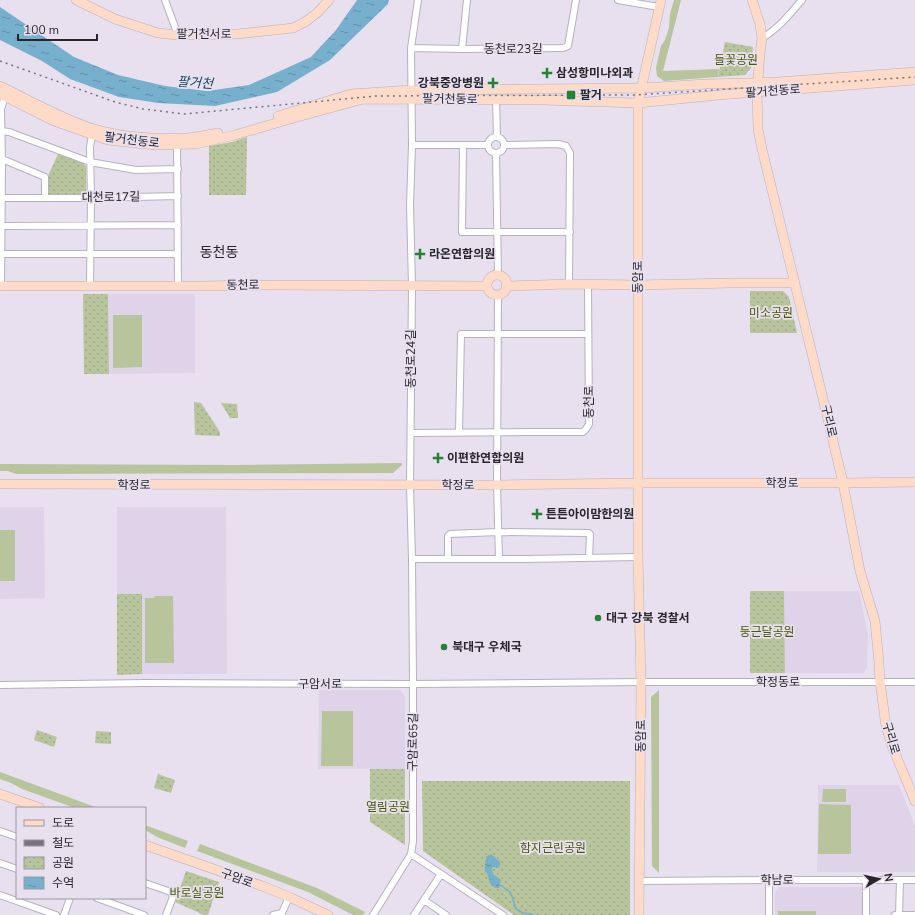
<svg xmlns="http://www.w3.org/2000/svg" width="915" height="915" font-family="'Nunito Sans','Noto Sans KR',sans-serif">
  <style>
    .built { fill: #ded3e8 }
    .grass { fill: #b7c49c }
    .park { fill: url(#park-dots) }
    .water { fill: url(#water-ripples) }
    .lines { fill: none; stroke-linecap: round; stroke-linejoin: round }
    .stream { stroke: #77b0cd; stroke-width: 1.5 }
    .street-casing { stroke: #b8b0be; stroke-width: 8 }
    .secondary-casing { stroke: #b8b0be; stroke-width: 10 }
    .street { stroke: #fff; stroke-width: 6 }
    .secondary { stroke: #fedac9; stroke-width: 9 }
    .rail { stroke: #78737c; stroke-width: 1.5; stroke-dasharray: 2 4; stroke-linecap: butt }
    .poi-dot { fill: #258233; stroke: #e8e0ef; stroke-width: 1.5 }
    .labels { text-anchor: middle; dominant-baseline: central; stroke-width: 3.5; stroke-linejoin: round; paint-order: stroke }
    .street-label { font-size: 12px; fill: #29262b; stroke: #e8e0ef }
    .park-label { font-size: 12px; fill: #485a07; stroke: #e8e0ef }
    .poi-label { font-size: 12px; font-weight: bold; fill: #29262b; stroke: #e8e0ef; text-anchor: start }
    .water-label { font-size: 13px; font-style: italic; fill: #19485d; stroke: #e8e0ef }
    .quarter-label { font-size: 14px; fill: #29262b; stroke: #e8e0ef }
  </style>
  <defs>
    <pattern id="park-dots" width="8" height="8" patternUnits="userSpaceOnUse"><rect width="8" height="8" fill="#b7c49c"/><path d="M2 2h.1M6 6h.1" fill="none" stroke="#9da887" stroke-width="1.8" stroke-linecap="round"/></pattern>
    <pattern id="water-ripples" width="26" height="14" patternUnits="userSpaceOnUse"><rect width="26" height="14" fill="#77b0cd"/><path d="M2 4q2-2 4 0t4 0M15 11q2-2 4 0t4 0" fill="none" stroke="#628fa7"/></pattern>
  </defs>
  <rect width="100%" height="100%" fill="#e8e0ef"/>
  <!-- built -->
  <path class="built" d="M108,294H195V373L109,374Z
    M0,507H44L45,598L0,599Z
    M117,507H226L227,674H142V594H117Z
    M784,591H859L868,635L867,668L863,673H785Z
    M319,690H400L405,696V769H318Z
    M818,785H899L915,826V872H817Z
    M780,887H862L863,915H775V892Z"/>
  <!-- grass -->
  <path class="grass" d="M674,0H681L663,71L719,69L718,77L664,81L657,76L656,68L661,46L665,40L669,28L670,14Z
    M113,315H142V367L113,368Z
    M402,463V465L393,473L16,474L8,471H0V464L235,465Z
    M0,530H15V581H0Z
    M155,596H173L174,663H145V598H154Z
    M659,690V873L652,866L651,697Z
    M322,711H353V766H321Z
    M0,772L98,808H75L22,789L11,783L0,779Z
    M823,789H846V802H822Z
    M819,804L851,805V854H818Z
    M145,825L188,841L185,848L157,837L145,830Z
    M200,844L317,888L365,912L363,915H353L308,892L197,851Z
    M778,911H816V915H778Z"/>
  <!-- park -->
  <path class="park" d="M725,42L753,47L751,68L745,75L718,77Z
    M247,137L246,195H209V146L232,142Z
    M58,154L83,163L86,167V191L82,195H50L47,192V178Z
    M750,291H783L789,297L797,333H750Z
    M83,294H108L109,374H84Z
    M194,402L201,403L220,432V436L195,435Z
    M221,403L237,404L238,418H230Z
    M750,591H784L785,673H750Z
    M117,594H142V674L117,675Z
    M37,730L57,737L54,747L34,740Z
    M96,731L111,732V744L95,743Z
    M370,769H405V845L370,822Z
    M158,774L175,780L171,793L154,788Z
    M422,781H630V915H514L423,851Z
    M186,871L219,882L208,915H204L175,902Z"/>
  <!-- water -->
  <path class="water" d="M357,0H389L388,4L330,60L277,92L215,106L158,103L119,97L70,79L42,61L0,40V7L74,57L118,75L165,86L207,91L249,85L311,57L336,30Z
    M491,854L500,862V866L497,868L494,867L492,868L493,874L501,880L499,888C488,888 491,881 487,874C487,873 486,872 485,871C484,868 486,861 486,857Z"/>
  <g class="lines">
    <!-- stream -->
    <path class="stream" d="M500,885L509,891L512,896L516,909L523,913L532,914L533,915"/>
    <!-- street casing -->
    <g class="street-casing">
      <path id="street" d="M165,0L178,35
        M618,0L659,7
        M762,38C777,30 791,13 802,0
        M411,48L462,49L563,48L568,46L576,0
        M462,49L467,0
        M496,100L497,137
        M1,131L9,132L90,162L136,170L178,169
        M488 145a8 8 0 1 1 16 0a8 8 0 1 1-16 0Z
        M177,144L178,286
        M412,145H487
        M463,145L462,232H570
        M504,145L558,144L566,146L570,153L569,284
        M496,153L498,276
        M2,159L45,177V197
        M0,198H91L178,196
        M2,226L178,225
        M2,254H178
        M1,286L2,165L1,109L5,96
        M90,286L91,198L90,147L92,134
        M498,295L497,485L499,559
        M459,432L461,334H588
        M411,433L528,432H583L586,429L589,424L588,285
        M448,558V536L450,534L498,532L589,533L590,534L589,558
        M412,559H527L638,557
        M0,685L146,683L413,684L641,682H915
        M0,831L17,837
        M411,854L503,915
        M0,863L17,869
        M866,880V915
        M640,881L769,880H915
        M145,883L171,892L173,897L166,915
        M0,895L56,915
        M97,898L144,915
        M424,900L446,915
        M282,913L289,897
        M64,915L70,898
        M273,915L282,913
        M373,915L411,854L413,841V684L412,559L410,485L412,286L410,205L412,145L411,48L418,0
        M414,915L441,874
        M769,915V880
        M895,915H915
        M899,915L900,880"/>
    </g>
    <!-- secondary casing -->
    <g class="secondary-casing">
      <path id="secondary" d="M76,0L115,19L158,33L178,35L238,34L293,28L305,22L317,13L329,0
        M752,0L760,24L762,38L760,53L757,92L758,129L762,149L825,407L843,483L860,571L875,621L879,663L880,682L886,726L892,746L915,801
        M0,86C31,101 62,119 94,129C122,137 159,140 188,138C198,137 208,135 218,133
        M0,94L54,121L108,140L155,145L196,144L235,135L290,119L363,99L542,100L638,103L718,95L915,80
        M278,116L351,94L411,90L642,88L706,84L778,82L915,72
        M487 285a10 10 0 1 1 20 0a10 10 0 1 1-20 0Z
        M0,286H200L264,285L487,286
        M506,286L569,284L638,285L732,283H795
        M0,484L497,485L638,483H843L915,482
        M0,794L40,808
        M145,845L265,887L289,897L328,915
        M639,915L641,682L638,557V103L661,0"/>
    </g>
    <!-- street -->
    <use href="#street" class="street"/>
    <!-- secondary -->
    <use href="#secondary" class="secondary"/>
    <!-- rail -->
    <path class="rail" d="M0,61L115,102L143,109L184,114L376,96L635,95L915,77"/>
  </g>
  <!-- markers -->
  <g class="poi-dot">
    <path d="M545 67h4v4h4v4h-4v4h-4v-4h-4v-4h4z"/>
    <path d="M491 77h4v4h4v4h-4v4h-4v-4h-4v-4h4z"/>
    <rect x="566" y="90" width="10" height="10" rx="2"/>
    <path d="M418 248h4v4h4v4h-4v4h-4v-4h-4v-4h4z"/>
    <path d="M436 452h4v4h4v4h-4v4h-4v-4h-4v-4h4z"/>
    <path d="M535 508h4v4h4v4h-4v4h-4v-4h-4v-4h4z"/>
    <circle cx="598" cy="618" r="4"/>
    <circle cx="444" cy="647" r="4"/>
  </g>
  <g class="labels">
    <!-- street labels -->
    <g class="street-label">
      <text x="204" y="34">팔거천서로</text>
      <text x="513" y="49">동천로23길</text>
      <text transform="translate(773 91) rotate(-4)">팔거천동로</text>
      <text transform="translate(450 99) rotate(1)">팔거천동로</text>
      <text transform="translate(132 140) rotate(7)">팔거천동로</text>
      <text transform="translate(111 197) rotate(-1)">대천로17길</text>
      <text transform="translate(638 277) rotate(-90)">동암로</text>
      <text transform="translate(243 285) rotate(-1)">동천로</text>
      <text transform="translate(411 359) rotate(-90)">동천로24길</text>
      <text transform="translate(589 402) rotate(-90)">동천로</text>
      <text transform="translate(829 421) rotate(77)">구리로</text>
      <text x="782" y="483">학정로</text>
      <text x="134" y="485">학정로</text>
      <text x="458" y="485">학정로</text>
      <text x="778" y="682">학정동로</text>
      <text x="320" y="684">구암서로</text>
      <text transform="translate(641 736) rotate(-90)">동암로</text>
      <text transform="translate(891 738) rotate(74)">구리로</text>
      <text transform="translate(413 742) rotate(-89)">구암로65길</text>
      <text transform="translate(237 878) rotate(20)">구암로</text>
      <text x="777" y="880">학남로</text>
    </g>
    <!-- park labels -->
    <g class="park-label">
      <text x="736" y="60">들꽃공원</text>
      <text x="771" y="313">미소공원</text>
      <text x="767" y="632">둥근달공원</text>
      <text x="388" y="807">열림공원</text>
      <text x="553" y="848">함지근린공원</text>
      <text x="197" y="893">바로실공원</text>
    </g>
    <!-- poi labels -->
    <g class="poi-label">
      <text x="556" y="73">삼성항미나외과</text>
      <text x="484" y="83" text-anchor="end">강북중앙병원</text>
      <text x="580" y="95">팔거</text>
      <text x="429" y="254">라온연합의원</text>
      <text x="447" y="458">이편한연합의원</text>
      <text x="546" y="514">튼튼아이맘한의원</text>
      <text x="606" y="618">대구 강북 경찰서</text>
      <text x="452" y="647">북대구 우체국</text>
    </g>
    <!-- water labels -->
    <g class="water-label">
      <text transform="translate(195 83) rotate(4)">팔거천</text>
    </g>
    <!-- quarter labels -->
    <g class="quarter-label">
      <text x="219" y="252">동천동</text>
    </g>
  </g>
  <!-- legend -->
  <rect x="16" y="807" width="130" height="92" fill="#e8e0ef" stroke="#9c96a1"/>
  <rect x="24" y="820" width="20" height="6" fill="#fedac9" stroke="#9c96a1"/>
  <text x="52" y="827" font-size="12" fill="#29262b">도로</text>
  <rect x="24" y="840" width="20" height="6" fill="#78737c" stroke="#9c96a1"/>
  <text x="52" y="847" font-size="12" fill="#29262b">철도</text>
  <rect x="24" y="857" width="20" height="12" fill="url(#park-dots)" stroke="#9c96a1"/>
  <text x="52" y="867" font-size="12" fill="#29262b">공원</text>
  <rect x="24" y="877" width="20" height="12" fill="url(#water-ripples)" stroke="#9c96a1"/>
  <text x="52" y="887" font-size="12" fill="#29262b">수역</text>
  <!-- north arrow -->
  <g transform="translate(879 879) rotate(81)" stroke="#e8e0ef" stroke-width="3" paint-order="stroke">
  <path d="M0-3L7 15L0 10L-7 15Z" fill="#29262b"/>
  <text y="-6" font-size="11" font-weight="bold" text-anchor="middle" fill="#29262b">N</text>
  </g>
  <!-- scale -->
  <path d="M18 34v6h79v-6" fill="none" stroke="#29262b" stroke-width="2"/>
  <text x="24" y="34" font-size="12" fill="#29262b" stroke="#e8e0ef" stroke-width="3" paint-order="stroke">100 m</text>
</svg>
